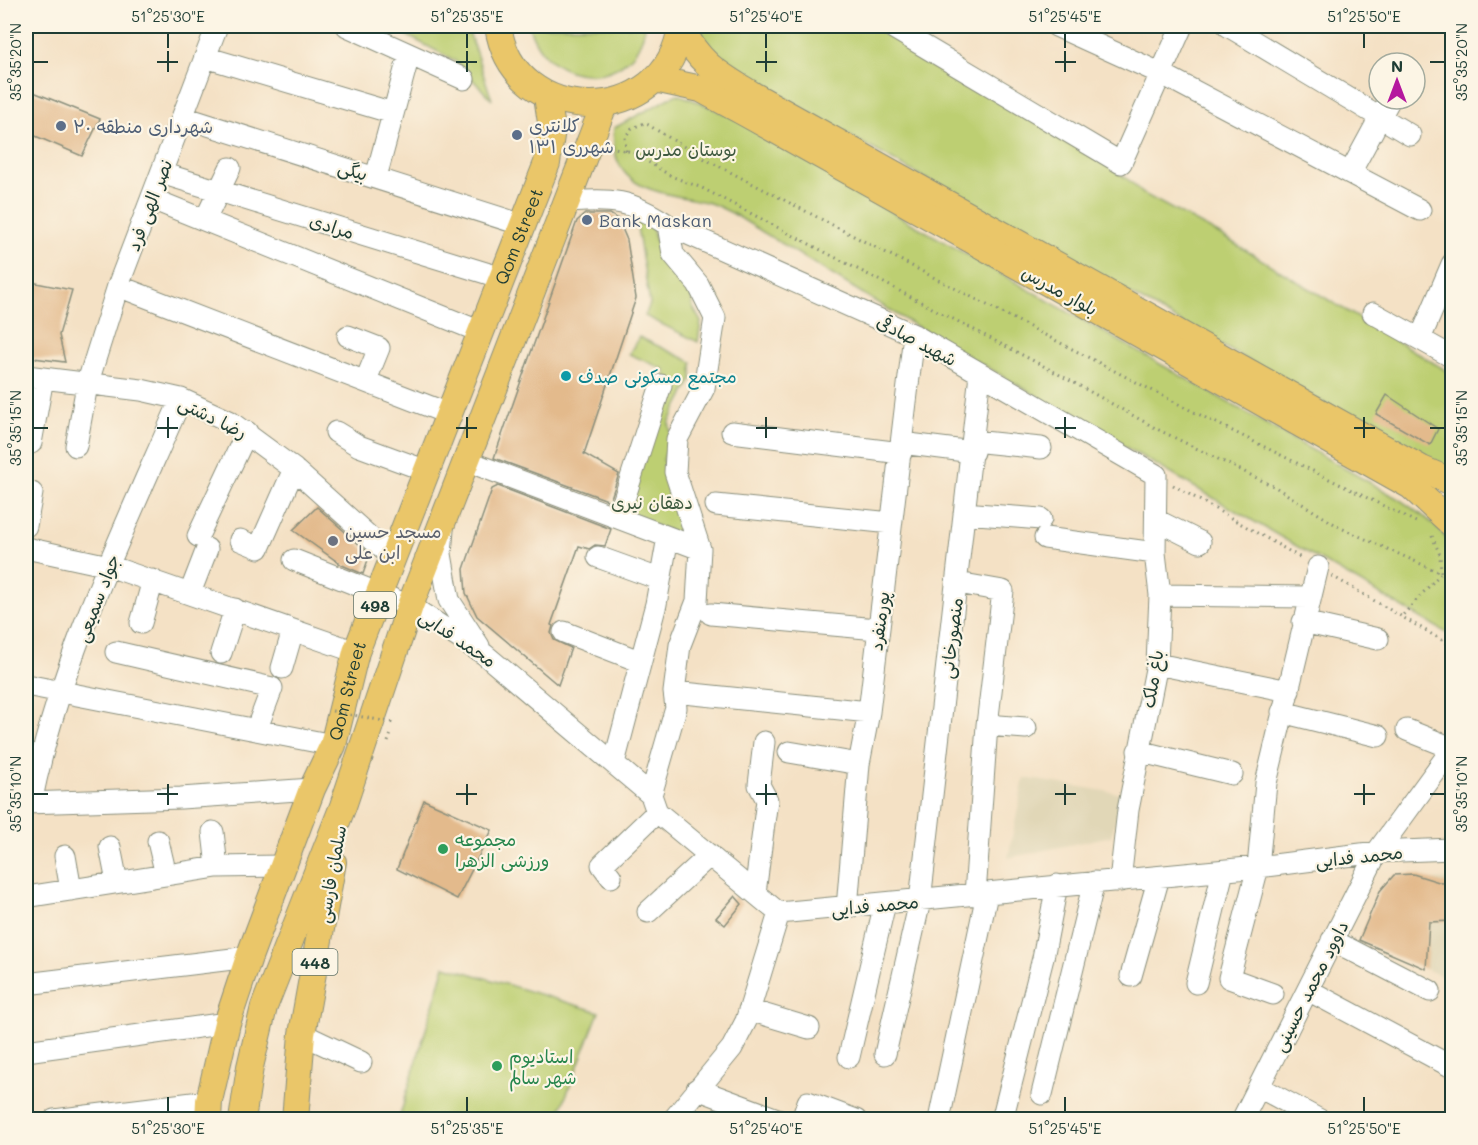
<svg xmlns="http://www.w3.org/2000/svg" width="1478" height="1145" font-family="Mali,'Playpen Sans Arabic',sans-serif">
  <style>
    .built { fill: #e1d7b7 }
    .green { fill: #bdcf72; stroke: #6e8653; stroke-width: 1.5 }
    .building { fill: #e3ba8c }
    .lines { fill: none; stroke-linecap: round; stroke-linejoin: round }
    .minor-casing { stroke: #8a8f7c; stroke-width: 23 }
    .major-casing { stroke: #8a8f7c; stroke-width: 28 }
    .path { stroke: #8a8f7c; stroke-width: 3; stroke-dasharray: 1.5 4.5; stroke-linecap: butt }
    .minor { stroke: #fff; stroke-width: 21 }
    .major { stroke: #eac669; stroke-width: 26 }
    .path-bridge { stroke: #8a8f7c; stroke-width: 3; stroke-dasharray: 1.5 4.5; stroke-linecap: butt }
    .ticks { fill: none; stroke: #1f3d34; stroke-width: 2 }
    .service-dot { fill: #5c6f8a; stroke: #fcf5e5; stroke-width: 2 }
    .culture-dot { fill: #0f9aa8; stroke: #fcf5e5; stroke-width: 2 }
    .worship-dot { fill: #6b7280; stroke: #fcf5e5; stroke-width: 2 }
    .leisure-dot { fill: #2e9e5b; stroke: #fcf5e5; stroke-width: 2 }
    .labels { text-anchor: middle; dominant-baseline: central; stroke-width: 4.5; stroke-linejoin: round; paint-order: stroke }
    .shield { fill: #fcf5e5; stroke: #617469; stroke-width: 1.5 }
    .shield-label { font-size: 16px; font-weight: bold; fill: #1f3d34 }
    .service-label { font-size: 18px; fill: #4e5e75; stroke: #fcf5e5; text-anchor: start }
    .park-label { font-size: 18px; fill: #3f5a40; stroke: #fcf5e5 }
    .street-label { font-size: 18px; fill: #1f3d34; stroke: #fcf5e5 }
    .culture-label { font-size: 18px; fill: #0d838f; stroke: #fcf5e5; text-anchor: start }
    .worship-label { font-size: 18px; fill: #5b616d; stroke: #fcf5e5; text-anchor: start }
    .leisure-label { font-size: 18px; fill: #27864d; stroke: #fcf5e5; text-anchor: start }
    .neatline { fill: none; stroke: #1f3d34; stroke-width: 2 }
    .ticks-label { font-size: 15px; text-anchor: middle; fill: #1f3d34 }
  </style>
  <rect width="100%" height="100%" fill="#fcf5e5"/>
  <filter id="ink" filterUnits="userSpaceOnUse"><feTurbulence type="fractalNoise" baseFrequency=".0167" numOctaves="2"/><feDisplacementMap in="SourceGraphic" scale="12" xChannelSelector="R" yChannelSelector="G"/><feConvolveMatrix kernelMatrix="1 2 1 2 8 2 1 2 1" color-interpolation-filters="sRGB"/></filter>
  <filter id="wash" filterUnits="userSpaceOnUse"><feTurbulence type="fractalNoise" baseFrequency=".008" numOctaves="4" result="noise"/><feDisplacementMap in="SourceGraphic" scale="24" xChannelSelector="R" yChannelSelector="G"/><feGaussianBlur stdDeviation="1.35" result="paint"/><feColorMatrix in="noise" values="0 0 0 0 0 0 0 0 0 0 0 0 0 0 0 0 0 1.4 0 .05"/><feComposite in="paint" operator="in"/></filter>
  <g filter="url(#wash)">
    <rect width="100%" height="100%" fill="#f4e1c5"/>
    <!-- built -->
    <path class="built" d="M1024,778L1124,794L1111,836L1008,858Z
      M1452,879V981L1426,969L1432,880Z"/>
    <!-- green -->
    <path class="green" d="M389,26H467L492,100L454,60Z
      M529,26H645C635,91 547,90 529,26Z
      M701,26H878L1050,127L1130,181L1142,193L1222,236L1452,374V470L1391,441L820,119L721,59L703,42Z
      M677,94C750,119 830,173 895,214L1397,498C1415,510 1434,522 1447,539C1459,555 1452,615 1452,636L904,319L732,213C723,209 715,204 706,202C660,192 608,191 614,128Z
      M625,210L651,221L655,240L692,286V306L701,322L698,342L645,316L650,304L636,221Z
      M639,337L692,362V379L669,423L672,438L663,460L669,469L681,535L626,515L666,383V370L629,354Z
      M445,966L599,1012L557,1119H399Z"/>
    <g id="blocks">
      <!-- building -->
      <path class="building" d="M26,89L100,119L82,156L26,132Z
        M585,214H610L618,219L627,240L636,298L584,454L619,474L610,501L494,458L577,221Z
        M26,281L72,290L59,335L65,362L26,357Z
        M1387,395L1438,429L1430,445L1376,414Z
        M498,486L611,529L605,546L595,545L589,549L579,546L551,625L553,626L551,633L554,640L571,648L558,685L477,616L466,593L464,569L492,489Z
        M317,507L370,554L363,574L342,565L293,530Z
        M424,800L492,830L457,899L397,869Z
        M1413,874L1442,883L1452,882V921L1429,922L1426,969L1359,940L1380,891L1394,875Z
        M735,896L742,904L725,925L716,918Z"/>
    </g>
  </g>
  <g filter="url(#ink)">
    <use href="#blocks" fill-opacity="0" stroke="#8a8f7c" stroke-width="1.5"/>
    <g class="lines">
      <!-- minor casing -->
      <g class="minor-casing">
        <path id="minor" d="M347,26L464,79
          M890,26L1121,163L1182,26
          M1056,26L1162,74L1420,210
          M1228,26L1410,135
          M205,57L393,113
          M183,117L523,225
          M1351,171L1390,99
          M161,173L502,278
          M376,177L409,55
          M152,199L481,332
          M568,202C614,199 628,199 668,225L673,254L698,284L715,318L704,388L677,439L675,472L700,549L697,601L680,645L674,692L676,708L651,795
          M205,220L230,168
          M668,225L914,335L1156,475L1155,553L1160,595L1157,664L1128,810L1120,881
          M118,286L449,414
          M1373,313L1452,357
          M348,336L379,348L366,380
          M1420,339L1452,264
          M26,376L141,390L181,399L229,421L294,469L393,558
          M336,432L359,446L427,471
          M732,432L901,453
          M973,441L1041,448
          M31,443L43,378
          M901,443L973,452
          M76,446L87,385L118,286L217,26
          M467,461L700,549
          M716,505L891,523
          M964,513L1041,519
          M618,518L661,385
          M1156,520L1200,542
          M26,526L32,493
          M443,530L441,554L449,600L479,646
          M198,536L247,432
          M1045,538L1155,553
          M240,540L259,548L294,469
          M26,548L109,566L356,652
          M598,557L659,579
          M294,560L410,606L484,654L651,795L657,812L779,913L1258,867L1377,852L1452,849
          M958,583L1003,591L987,725L975,895
          M190,593L207,549
          M1160,595L1308,597
          M711,614L877,629
          M1303,622L1378,639
          M141,623L153,580
          M564,632L639,661
          M116,652L272,688L257,728
          M221,653L235,609
          M1157,664L1289,691
          M282,668L293,630
          M26,685L333,745
          M674,692L869,712
          M1282,712L1378,736
          M987,725L1026,728
          M1407,730L1452,748
          M1138,751L1232,774
          M789,752L859,764
          M614,763L656,604L668,537
          M26,803L181,798L312,789
          M31,803C59,662 124,530 181,399
          M213,832L217,867
          M158,841L166,875
          M110,847L117,882
          M65,856L71,890
          M611,877L602,865L657,812
          M755,893L767,800L759,785L764,742
          M26,897L217,867L282,866
          M847,908L859,764L869,712L914,335
          M648,912L710,855
          M1332,940L1430,991
          M1131,976L1159,877
          M1196,983L1223,871
          M26,984L249,957
          M1308,990L1452,1067
          M1273,994L1229,978L1258,867L1266,783L1318,567
          M749,1010L809,1028
          M302,1034L361,1062
          M26,1051L227,1023
          M885,1054L920,901L980,374
          M849,1057L885,903
          M1259,1087L1320,1120
          M697,1089L780,1120
          M1042,1094L1094,882
          M54,1120L209,1101
          M673,1120L732,1048L746,1021L779,913
          M802,1120L808,1102L856,1120
          M939,1120L987,894
          M1002,1120L1043,958L1057,885
          M1242,1120L1377,852L1452,749"/>
      </g>
      <!-- major casing -->
      <g class="major-casing">
        <g id="major">
          <path d="M498,26C513,130 667,130 681,26"/>
          <path d="M681,28C700,65 719,74 753,95L1422,469L1452,482"/>
          <path d="M655,79L701,89L743,112L1411,486L1452,524"/>
          <path id="s1" d="M208,1120L209,1101L227,1023L249,957L312,789L333,745L356,652L547,163L552,129L547,96"/>
          <path d="M242,1120L250,1067L264,1007L343,806L410,606L604,105"/>
          <path d="M295,1120L302,1034L333,862"/>
        </g>
      </g>
      <!-- path -->
      <path class="path" d="M610,147L632,152L671,176L702,188L1051,370L1159,430L1275,487L1341,528L1441,573L1402,616
        M626,151L625,137L632,128L645,123L701,157L1192,411L1418,523
        M1173,485L1303,559
        M1432,536L1440,555L1441,573
        M1332,576L1452,646
        M388,742L392,731"/>
      <!-- minor -->
      <use href="#minor" class="minor"/>
      <!-- major -->
      <use href="#major" class="major"/>
      <!-- path-bridge -->
      <path class="path-bridge" d="M332,711L394,723"/>
    </g>
  </g>
  <!-- ticks -->
  <path class="ticks" d="M168,33V48M467,33V48M766,33V48M1065,33V48M1364,33V48M168,51V72M467,51V72M766,51V72M1065,51V72M33,62H48M157,62H178M456,62H477M756,62H777M1055,62H1076M1430,62H1445M168,417V438M467,417V438M766,417V438M1065,417V438M1364,417V438M33,428H48M157,428H178M456,428H477M756,428H777M1055,428H1076M1354,428H1375M1430,428H1445M168,784V805M467,784V805M766,784V805M1065,784V805M1364,784V805M33,794H48M157,794H178M456,794H477M756,794H777M1055,794H1076M1354,794H1375M1430,794H1445M168,1097V1112M467,1097V1112M766,1097V1112M1065,1097V1112M1364,1097V1112"/>
  <!-- markers -->
  <g class="service-dot">
    <circle cx="61" cy="126" r="6"/>
    <circle cx="517" cy="135" r="6"/>
    <circle cx="587" cy="220" r="6"/>
  </g>
  <circle class="culture-dot" cx="566" cy="376" r="6"/>
  <circle class="worship-dot" cx="333" cy="541" r="6"/>
  <g class="leisure-dot">
    <circle cx="443" cy="849" r="6"/>
    <circle cx="497" cy="1066" r="6"/>
  </g>
  <g class="labels">
    <!-- shield labels -->
    <g class="shield">
      <rect x="354" y="592" width="42" height="26" rx="4.5"/>
      <rect x="292.5" y="949" width="45" height="26" rx="4.5"/>
    </g>
    <g class="shield-label">
      <text x="375" y="605">498</text>
      <text x="315" y="962">448</text>
    </g>
    <!-- service labels -->
    <g class="service-label">
      <text x="529" y="125">کلانتری<tspan x="529" dy="21">۱۳۱ شهرری</tspan></text>
      <text x="73" y="126">شهرداری منطقه ۲۰</text>
      <text x="599" y="220">Bank Maskan</text>
    </g>
    <!-- park labels -->
    <g class="park-label">
      <text x="686" y="149">بوستان مدرس</text>
      <text x="652" y="502">دهقان نیری</text>
    </g>
    <!-- street labels -->
    <g class="street-label">
      <text transform="translate(353 170) rotate(17)">بیگی</text>
      <text transform="translate(149 205) rotate(-69)">نصر الهی فرد</text>
      <text transform="translate(332 226) rotate(17)">مرادی</text>
      <text stroke="none"><textPath href="#s1" startOffset="939">Qom Street</textPath></text>
      <text transform="translate(1060 290) rotate(29)">بلوار مدرس</text>
      <text transform="translate(917 340) rotate(28)">شهید صادقی</text>
      <text transform="translate(213 417) rotate(26)">رضا دشتی</text>
      <text transform="translate(97 598) rotate(-69)">جواد سمیعی</text>
      <text transform="translate(879 621) rotate(-83)">پورمنفرد</text>
      <text transform="translate(458 638) rotate(34)">محمد فدایی</text>
      <text transform="translate(951 638) rotate(-83)">منصورخانی</text>
      <text transform="translate(1152 679) rotate(-81)">باغ ملک</text>
      <text stroke="none"><textPath href="#s1" startOffset="453">Qom Street</textPath></text>
      <text transform="translate(1359 856) rotate(-6)">محمد فدایی</text>
      <text transform="translate(331 874) rotate(-80)">سلمان فارسی</text>
      <text transform="translate(875 905) rotate(-5)">محمد فدایی</text>
      <text transform="translate(1310 986) rotate(-63)">داوود محمد حسینی</text>
    </g>
    <!-- culture labels -->
    <g class="culture-label">
      <text x="578" y="376">مجتمع مسکونی صدف</text>
    </g>
    <!-- worship labels -->
    <g class="worship-label">
      <text x="345" y="531">مسجد حسین<tspan x="345" dy="21">ابن علی</tspan></text>
    </g>
    <!-- leisure labels -->
    <g class="leisure-label">
      <text x="455" y="839">مجموعه<tspan x="455" dy="21">ورزشی الزهرا</tspan></text>
      <text x="509" y="1056">استادیوم<tspan x="509" dy="21">شهر سالم</tspan></text>
    </g>
  </g>
  <!-- margin -->
  <rect width="1478" height="1145" fill="none" stroke="#fcf5e5" stroke-width="66"/>
  <!-- north arrow -->
  <g transform="translate(1397 81)"><circle r="28" fill="#fcf5e5" stroke="#a4ab9e" stroke-width="1.5"/>
  <path d="M0-4.5L10 22L0 15L-10 22Z" fill="#b5179e"/>
  <text y="-9" font-size="16" font-weight="bold" text-anchor="middle" fill="#1f3d34">N</text>
  </g>
  <rect x="33" y="33" width="1412" height="1079" class="neatline"/>
  <g class="ticks-label">
    <text x="168" y="22">51°25'30"E</text>
    <text x="467" y="22">51°25'35"E</text>
    <text x="766" y="22">51°25'40"E</text>
    <text x="1065" y="22">51°25'45"E</text>
    <text x="1364" y="22">51°25'50"E</text>
    <text transform="translate(16 62) rotate(-90)" y="5">35°35'20"N</text>
    <text transform="translate(1462 62) rotate(-90)" y="5">35°35'20"N</text>
    <text transform="translate(16 428) rotate(-90)" y="5">35°35'15"N</text>
    <text transform="translate(1462 428) rotate(-90)" y="5">35°35'15"N</text>
    <text transform="translate(16 794) rotate(-90)" y="5">35°35'10"N</text>
    <text transform="translate(1462 794) rotate(-90)" y="5">35°35'10"N</text>
    <text x="168" y="1134">51°25'30"E</text>
    <text x="467" y="1134">51°25'35"E</text>
    <text x="766" y="1134">51°25'40"E</text>
    <text x="1065" y="1134">51°25'45"E</text>
    <text x="1364" y="1134">51°25'50"E</text>
  </g>
</svg>
